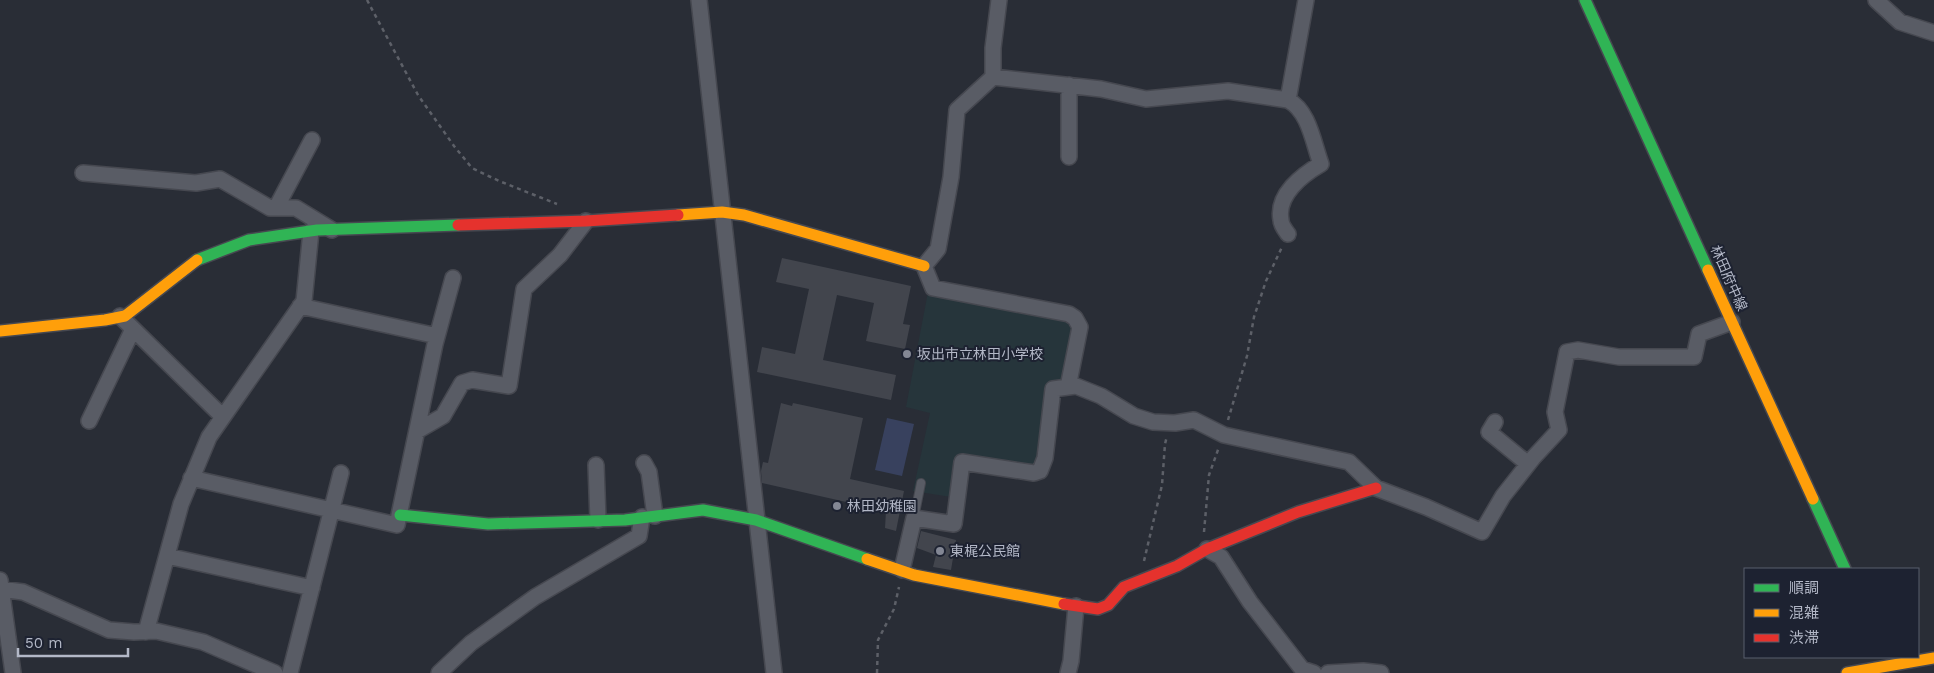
<svg xmlns="http://www.w3.org/2000/svg" width="1934" height="673" font-family="'Work Sans','Noto Sans JP',sans-serif">
  <style>
    .green { fill: #26353b }
    .water { fill: #38415e }
    .building { fill: #42454d }
    .lines { fill: none; stroke-linecap: round; stroke-linejoin: round }
    .lane-casing { stroke: #464850; stroke-width: 10 }
    .street-casing { stroke: #464850; stroke-width: 18 }
    .fast-casing { stroke: #464850; stroke-width: 14 }
    .slow-casing { stroke: #464850; stroke-width: 14 }
    .jam-casing { stroke: #464850; stroke-width: 14 }
    .path { stroke: #5d6068; stroke-width: 2.5; stroke-dasharray: 4 4; stroke-linecap: butt }
    .lane { stroke: #595c65; stroke-width: 8 }
    .street { stroke: #595c65; stroke-width: 15 }
    .fast { stroke: #30b455; stroke-width: 11 }
    .slow { stroke: #ff9f0a; stroke-width: 11 }
    .jam { stroke: #e5322d; stroke-width: 11 }
    .poi-dot { fill: #838794; stroke: #1d2231; stroke-width: 2 }
    .labels { text-anchor: middle; dominant-baseline: central; stroke-width: 4; stroke-linejoin: round; paint-order: stroke }
    .street-label { font-size: 14px; fill: #b3b8c7; stroke: #1d2231 }
    .poi-label { font-size: 14px; fill: #b3b8c7; stroke: #1d2231; text-anchor: start }
  </style>
  <rect width="100%" height="100%" fill="#292d36"/>
  <!-- green -->
  <path class="green" d="M928,292L1069,319L1075,328L1065,381L1049,387L1042,458L1030,466L958,455L951,497L913,491L930,413L906,407Z"/>
  <!-- water -->
  <path class="water" d="M887,418L914,424L902,476L875,470Z"/>
  <!-- building -->
  <path class="building" d="M782,258L911,286L903,324L910,325L905,349L866,341L874,303L837,295L823,360L896,375L891,400L757,372L762,347L795,354L809,289L776,282Z
    M781,403L792,406L793,403L863,418L850,479L904,491L896,531L885,528L886,511L762,483L761,471L763,462L768,463Z
    M921,531L956,540L951,570L933,567L936,555L917,548Z"/>
  <g class="lines">
    <!-- lane casing -->
    <g class="lane-casing">
      <path id="lane" d="M914,518L921,483"/>
    </g>
    <!-- street casing -->
    <g class="street-casing">
      <path id="street" d="M699,0L774,673
        M1876,0L1900,22L1934,33
        M993,77L1101,89L1146,99L1228,91L1288,100C1309,111 1313,142 1321,164C1302,175 1276,195 1281,220C1281,225 1285,230 1288,234
        M1288,100L1306,0
        M1069,157V85
        M83,173L196,183L220,179L270,208H296L332,230
        M276,208L312,140
        M300,306L437,336
        M120,316L223,417
        M1068,387L1076,386L1101,396L1134,416L1153,422L1175,423L1194,420L1224,435L1349,462L1376,488L1426,507L1482,532L1503,496L1533,458L1559,430L1555,412L1567,352L1578,350L1619,357H1694L1699,334L1732,322
        M89,421L133,329
        M1495,422L1489,432L1528,464
        M417,431L443,416L462,383L472,380L509,386L524,289L560,255L586,221
        M644,463L649,472L655,516
        M596,465L598,520
        M191,478L397,525L435,344L453,278
        M1207,549L1221,557L1250,602L1302,669L1314,673
        M167,556L312,588
        M902,570L914,518L954,524L962,462L1034,473L1040,471L1045,458L1053,389L1068,387L1080,327L1075,318L1069,314L933,288L924,266L938,249L951,177L957,110L993,77V48L999,0
        M0,580L13,673
        M0,589L23,592L109,630L134,632L156,631L203,642L275,673
        M146,632L181,504L209,437L304,301L311,231
        M290,673L341,473
        M439,673L471,643L535,597L639,536L642,517
        M1068,673L1071,661L1076,606
        M1328,673L1363,671L1381,673"/>
    </g>
    <!-- fast casing -->
    <g class="fast-casing">
      <path id="fast" d="M1585,0L1708,270
        M197,260L249,240L317,230L458,225
        M1813,499L1845,569
        M400,515L488,524L625,520L703,510L756,520L867,559"/>
    </g>
    <!-- slow casing -->
    <g class="slow-casing">
      <path id="slow" d="M678,215L722,212L744,215L924,266
        M1708,270L1813,499
        M0,331L105,320L125,316L197,260
        M867,559L914,575L1064,604
        M1847,673L1934,658"/>
    </g>
    <!-- jam casing -->
    <g class="jam-casing">
      <path id="jam" d="M458,225L586,221L678,215
        M1064,604L1098,609L1108,605L1124,587L1177,566L1207,549L1298,512L1376,488"/>
    </g>
    <!-- path -->
    <path class="path" d="M367,0L418,95L454,146L472,168L499,181L557,204
      M1228,420L1247,356L1254,317L1266,281L1282,247
      M1204,532L1209,475L1219,447
      M1144,561L1162,485L1165,444L1167,436
      M877,673L878,640L894,609L899,587"/>
    <!-- lane -->
    <use href="#lane" class="lane"/>
    <!-- street -->
    <use href="#street" class="street"/>
    <!-- fast -->
    <use href="#fast" class="fast"/>
    <!-- slow -->
    <use href="#slow" class="slow"/>
    <!-- jam -->
    <use href="#jam" class="jam"/>
  </g>
  <!-- markers -->
  <g class="poi-dot">
    <circle cx="907" cy="354" r="5"/>
    <circle cx="837" cy="506" r="5"/>
    <circle cx="940" cy="551" r="5"/>
  </g>
  <g class="labels">
    <!-- street labels -->
    <g class="street-label">
      <text transform="translate(1729 278) rotate(66)">林田府中線</text>
    </g>
    <!-- poi labels -->
    <g class="poi-label">
      <text x="917" y="354">坂出市立林田小学校</text>
      <text x="847" y="506">林田幼稚園</text>
      <text x="950" y="551">東梶公民館</text>
    </g>
  </g>
  <!-- legend -->
  <rect x="1744" y="568" width="175" height="90" fill="#1d2231" stroke="#595e6d"/>
  <rect x="1754" y="584" width="25" height="8" fill="#30b455" stroke="#595e6d"/>
  <text x="1789" y="593" font-size="15" fill="#b3b8c7">順調</text>
  <rect x="1754" y="609" width="25" height="8" fill="#ff9f0a" stroke="#595e6d"/>
  <text x="1789" y="618" font-size="15" fill="#b3b8c7">混雑</text>
  <rect x="1754" y="634" width="25" height="8" fill="#e5322d" stroke="#595e6d"/>
  <text x="1789" y="643" font-size="15" fill="#b3b8c7">渋滞</text>
  <!-- scale -->
  <path d="M18 648v8h110v-8" fill="none" stroke="#b3b8c7" stroke-width="2.5"/>
  <text x="25" y="648" font-size="15" fill="#b3b8c7" stroke="#1d2231" stroke-width="4" paint-order="stroke">50 m</text>
</svg>
